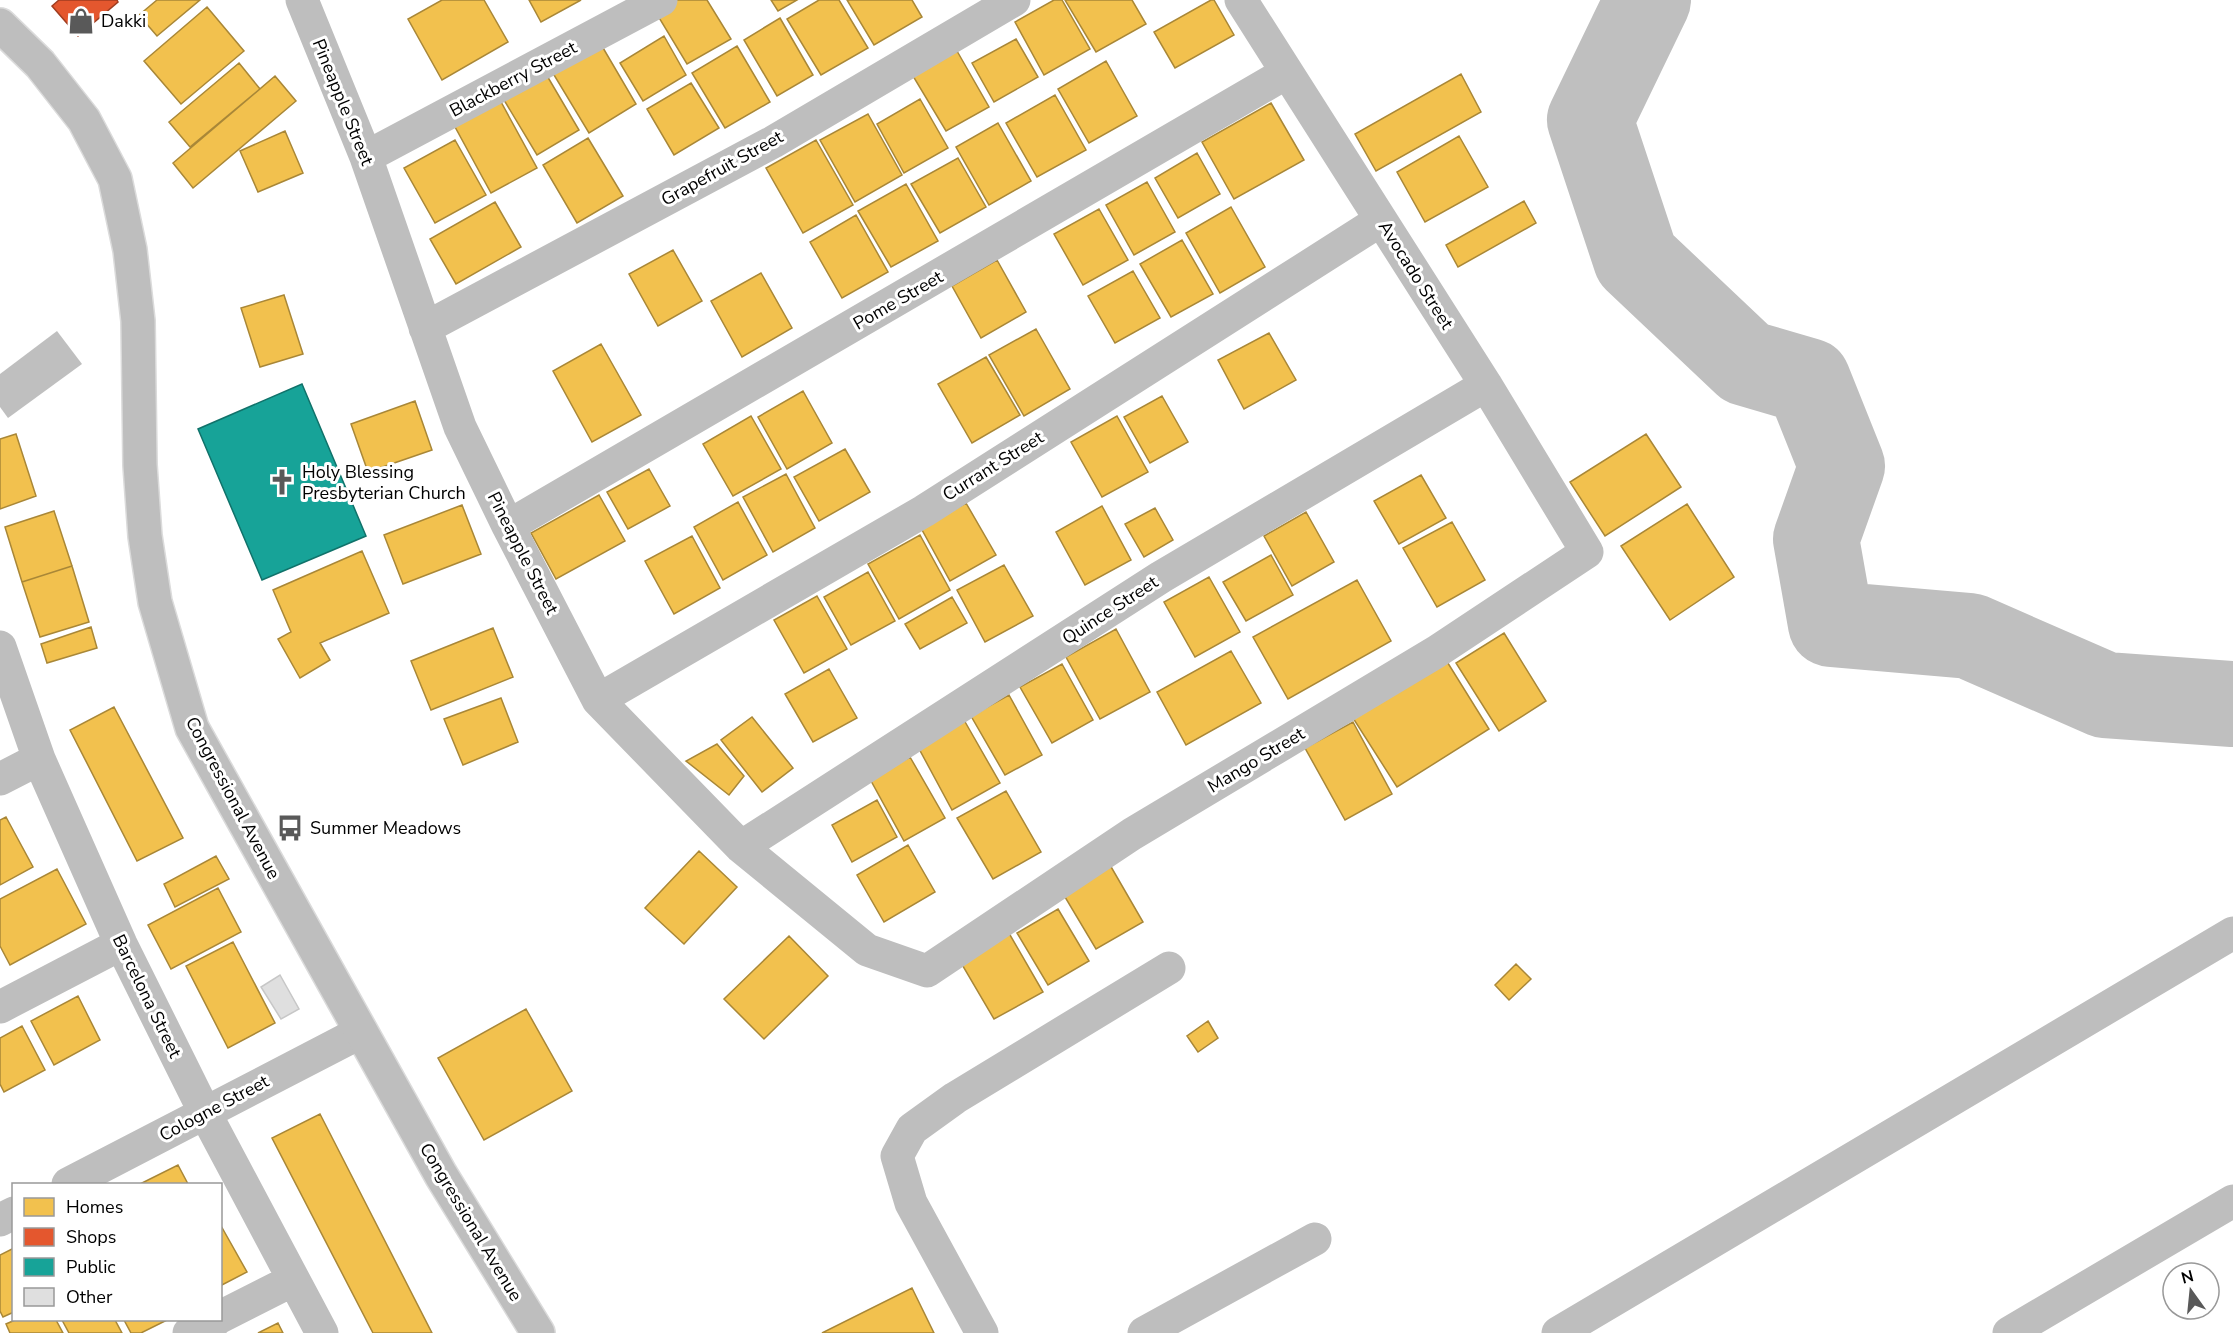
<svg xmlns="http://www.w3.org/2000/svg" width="2233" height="1333" font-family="'Nunito Sans',sans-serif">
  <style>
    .water { fill: #bfbfbf }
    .homes { fill: #f2c14e; stroke: #a98737; stroke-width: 1.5 }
    .shops { fill: #e4572e; stroke: #a03d20; stroke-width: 1.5 }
    .public { fill: #17a398; stroke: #10726a; stroke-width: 1.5 }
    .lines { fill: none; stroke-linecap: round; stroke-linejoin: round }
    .river { stroke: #bfbfbf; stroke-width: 86 }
    .building { fill: #dfdfdf; stroke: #c7c7c7; stroke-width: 1.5 }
    .major-casing { stroke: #dbdbdb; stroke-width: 36 }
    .minor { stroke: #bebebe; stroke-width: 33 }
    .major { stroke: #bebebe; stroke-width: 33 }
    .labels { text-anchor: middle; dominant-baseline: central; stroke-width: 6; stroke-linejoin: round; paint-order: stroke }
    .poi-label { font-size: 18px; fill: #000; stroke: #fff; text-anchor: start }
    .street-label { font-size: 18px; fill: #000; stroke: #fff }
  </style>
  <rect width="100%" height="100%" fill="#fff"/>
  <!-- water -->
  <path class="water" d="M57,331L82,364L8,418L0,407V374Z"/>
  <!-- homes -->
  <path class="homes" d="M157,0H200L157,36L139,15Z
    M442,0H484L508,42L442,80L408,19Z
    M529,0H581L541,22Z
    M673,0H707L731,39L687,64L655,11Z
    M771,0H797L778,11Z
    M819,0H839L868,48L821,75L787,19Z
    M847,0H912L922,17L874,45Z
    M1054,0H1062L1090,49L1044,75L1015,22Z
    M1065,0H1132L1146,24L1096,52Z
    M1211,0H1214L1234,35L1175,68L1154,32Z
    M207,7L244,51L181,104L144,61Z
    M780,18L813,75L777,96L744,40Z
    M664,36L686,75L643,101L620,63Z
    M1016,39L1038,77L994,102L972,63Z
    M599,41L636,104L589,133L551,70Z
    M737,46L770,102L725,128L692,73Z
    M957,51L989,107L946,131L913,76Z
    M1106,61L1137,116L1089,143L1058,89Z
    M239,63L260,89L190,147L169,122Z
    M546,74L579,130L537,155L504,100Z
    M1461,74L1481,112L1376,171L1355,134Z
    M275,76L296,101L193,188L173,163Z
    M691,83L719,128L674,155L647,109Z
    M1055,95L1086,150L1037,177L1006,123Z
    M920,99L948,148L904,173L877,124Z
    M500,100L537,168L491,193L454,125Z
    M1271,103L1304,160L1234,199L1202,142Z
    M868,114L902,175L855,202L820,140Z
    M998,123L1031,181L989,205L956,147Z
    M285,131L303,173L258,192L240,151Z
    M1459,136L1488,187L1425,222L1397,172Z
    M588,138L623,196L577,223L543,165Z
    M455,140L486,195L435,223L404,168Z
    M816,140L853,205L803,233L766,168Z
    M1197,153L1220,194L1178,218L1155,178Z
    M958,158L986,207L940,233L911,184Z
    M1147,182L1175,232L1134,255L1106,205Z
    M906,184L938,241L891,267L858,211Z
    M1524,201L1536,223L1458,267L1446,245Z
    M495,202L521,247L456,284L430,239Z
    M1231,207L1265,267L1220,293L1186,233Z
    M1099,209L1128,260L1083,285L1054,234Z
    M856,215L888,272L842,298L810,242Z
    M1182,240L1213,294L1171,317L1140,264Z
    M673,250L702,301L658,326L629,274Z
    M997,260L1026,312L981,338L952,286Z
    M1133,271L1160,318L1115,343L1088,296Z
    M761,273L792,328L742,357L711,301Z
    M284,295L303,354L260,367L241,308Z
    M1036,329L1070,389L1024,416L989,355Z
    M1269,333L1296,380L1244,409L1218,360Z
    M601,344L641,415L592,442L553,371Z
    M986,357L1020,415L972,443L938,384Z
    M803,391L832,443L787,469L758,417Z
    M1162,396L1188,442L1150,463L1124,417Z
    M415,401L432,450L368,472L351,424Z
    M751,416L781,469L733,496L703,444Z
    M1117,416L1148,472L1102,497L1071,442Z
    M16,434L36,496L0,509V439Z
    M1646,434L1681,487L1605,536L1570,482Z
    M845,449L870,492L819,521L794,477Z
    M649,469L670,506L628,529L607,492Z
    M786,474L815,528L773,552L743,497Z
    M1421,475L1446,518L1399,544L1374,501Z
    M599,495L625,541L556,579L531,533Z
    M738,502L767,555L723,580L694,527Z
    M966,503L996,555L950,581L921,528Z
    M1687,504L1734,577L1670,620L1621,546Z
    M462,505L481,554L403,584L384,535Z
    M1102,506L1131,560L1085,585L1056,532Z
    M1155,508L1173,540L1144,557L1125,524Z
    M54,511L72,566L22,582L5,527Z
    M1306,512L1334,562L1292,586L1264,536Z
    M1452,522L1485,580L1437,607L1403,548Z
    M920,535L950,590L899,619L868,564Z
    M692,536L720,588L674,614L645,561Z
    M362,551L389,613L320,643L330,660L300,678L278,639L291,632L273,590Z
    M1271,555L1293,595L1246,621L1223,582Z
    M1004,565L1033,616L985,642L957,590Z
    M72,566L89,622L40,637L22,582Z
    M868,572L895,621L851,645L824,597Z
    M1209,577L1240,632L1195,657L1164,602Z
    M1357,580L1391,641L1288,699L1253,637Z
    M817,596L847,649L804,673L774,620Z
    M952,597L967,623L920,649L905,624Z
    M91,627L97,648L47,663L41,644Z
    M493,628L513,677L431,710L411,661Z
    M1116,629L1150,692L1100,719L1066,657Z
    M1504,633L1546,701L1499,731L1456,663Z
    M1231,651L1261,703L1186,745L1157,692Z
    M1446,660L1489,729L1397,787L1353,718Z
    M1062,664L1093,720L1052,743L1020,687Z
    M829,669L857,718L813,742L785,694Z
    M1009,695L1042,755L1005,775L971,716Z
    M501,698L518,742L463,765L444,719Z
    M114,707L183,838L137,861L70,730Z
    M752,717L793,768L762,792L721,740Z
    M964,720L1000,783L952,810L917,745Z
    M1353,722L1392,794L1345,820L1305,748Z
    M717,744L744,776L729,795L686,761Z
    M910,757L945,818L904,841L870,779Z
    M1006,791L1041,852L993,879L957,818Z
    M877,800L897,837L852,862L832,825Z
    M6,817L33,867L0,885V820Z
    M908,845L935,892L884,922L857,875Z
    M699,851L737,887L684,944L645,908Z
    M216,856L229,879L175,907L164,884Z
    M1110,865L1143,922L1096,949L1062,892Z
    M57,869L86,924L10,965L0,946V899Z
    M218,888L241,932L171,969L148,925Z
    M1058,909L1089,961L1048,985L1017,933Z
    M1006,928L1043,992L994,1019L957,956Z
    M789,936L828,976L764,1039L724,999Z
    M233,942L275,1023L228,1048L186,966Z
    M1516,964L1531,979L1509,1000L1495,985Z
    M78,996L100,1040L54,1065L31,1021Z
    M526,1009L572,1091L484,1140L438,1058Z
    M1208,1021L1218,1038L1198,1052L1187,1036Z
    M22,1026L45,1070L4,1092L0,1084V1038Z
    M320,1114L432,1333H373L272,1138Z
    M178,1165L188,1184H140Z
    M220,1224L247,1272L220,1286Z
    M14,1248V1312L3,1317L0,1311V1255Z
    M912,1288L934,1333H822Z
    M15,1320H56L63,1333H10L6,1324Z
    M62,1320H115L122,1333H69Z
    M124,1320H167L141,1333H131Z
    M278,1323L283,1333H258Z"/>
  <!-- shops -->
  <path class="shops" d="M59,0H117L118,2L78,36L52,6Z"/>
  <!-- public -->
  <path class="public" d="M302,384L366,536L262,580L198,429Z"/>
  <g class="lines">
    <!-- river -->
    <path class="river" d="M1648,0L1590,120L1636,259L1746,363L1808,381L1842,466L1816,539L1831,624L1970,636L2105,695L2233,704"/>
  </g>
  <!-- building -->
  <path class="building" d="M280,975L299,1009L281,1019L261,987Z"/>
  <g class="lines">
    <!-- major casing -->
    <g class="major-casing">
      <path id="major" d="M0,25L40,64L84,120L115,179L130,250L138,321L140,465L145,536L155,602L192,728L441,1175L538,1333"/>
    </g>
    <!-- minor -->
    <path class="minor" d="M302,0L366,157L460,427L508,526L598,700L741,847L867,950L927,971L1132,834L1436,652L1587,552L1486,385L1241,0
      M366,157L661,0
      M425,328L773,142L1014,0
      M508,526L1286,73
      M0,647L39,759L121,944L205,1113L322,1333
      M598,700L924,511L1381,220
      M0,779L39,759
      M741,847L1161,577L1486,385
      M0,1007L121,944
      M68,1184L361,1032
      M0,1220L14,1213
      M220,1317L293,1280
      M189,1333L216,1320
      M982,1333L911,1203L897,1156L912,1129L955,1098L1169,968
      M1144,1333L1315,1239
      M1558,1333L2233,933
      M2009,1333L2233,1201"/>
    <!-- major -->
    <use href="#major" class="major"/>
  </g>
  <!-- icons -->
  <defs>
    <g id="shop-bare" transform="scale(2.07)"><path d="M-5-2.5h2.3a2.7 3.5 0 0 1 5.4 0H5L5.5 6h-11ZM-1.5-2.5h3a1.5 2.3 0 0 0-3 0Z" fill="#595959" stroke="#fff" stroke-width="2.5" paint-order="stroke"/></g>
    <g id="church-bare" transform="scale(2.07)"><path d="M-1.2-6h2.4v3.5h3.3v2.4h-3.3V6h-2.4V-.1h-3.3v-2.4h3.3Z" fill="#595959" stroke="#fff" stroke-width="2.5" paint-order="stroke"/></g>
    <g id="bus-bare" transform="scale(2.07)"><path d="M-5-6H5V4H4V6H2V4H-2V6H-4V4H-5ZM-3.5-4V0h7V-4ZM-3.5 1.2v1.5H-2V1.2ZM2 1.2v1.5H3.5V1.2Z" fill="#595959" stroke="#fff" stroke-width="2.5" paint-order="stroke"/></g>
  </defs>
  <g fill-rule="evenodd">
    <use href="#shop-bare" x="81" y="21"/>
    <use href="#church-bare" x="282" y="482"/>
    <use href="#bus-bare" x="290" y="828"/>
  </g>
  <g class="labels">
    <!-- poi labels -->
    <g class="poi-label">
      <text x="101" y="21">Dakki</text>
      <text x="302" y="472">Holy Blessing<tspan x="302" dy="21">Presbyterian Church</tspan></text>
      <text x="310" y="828">Summer Meadows</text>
    </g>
    <!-- street labels -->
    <g class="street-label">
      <text transform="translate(513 79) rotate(-28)">Blackberry Street</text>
      <text transform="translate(343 102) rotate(68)">Pineapple Street</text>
      <text transform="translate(722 168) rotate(-29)">Grapefruit Street</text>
      <text transform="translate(1416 275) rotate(58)">Avocado Street</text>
      <text transform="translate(898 300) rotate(-30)">Pome Street</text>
      <text transform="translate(993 466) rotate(-32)">Currant Street</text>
      <text transform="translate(523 553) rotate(63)">Pineapple Street</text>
      <text transform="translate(1110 610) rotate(-33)">Quince Street</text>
      <text transform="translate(1256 760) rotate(-31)">Mango Street</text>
      <text transform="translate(233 798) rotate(62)">Congressional Avenue</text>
      <text transform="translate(147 996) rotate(64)">Barcelona Street</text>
      <text transform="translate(214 1108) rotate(-28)">Cologne Street</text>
      <text transform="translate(471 1222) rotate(59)">Congressional Avenue</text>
    </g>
  </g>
  <!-- legend -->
  <rect x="12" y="1183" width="210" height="138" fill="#ffffff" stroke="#999999" stroke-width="1.5"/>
  <rect x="24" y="1198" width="30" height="18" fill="#f2c14e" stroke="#999999" stroke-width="1.5"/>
  <text x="66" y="1213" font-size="18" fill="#000000">Homes</text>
  <rect x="24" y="1228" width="30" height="18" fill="#e4572e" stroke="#999999" stroke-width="1.5"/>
  <text x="66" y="1243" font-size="18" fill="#000000">Shops</text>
  <rect x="24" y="1258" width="30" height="18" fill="#17a398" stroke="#999999" stroke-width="1.5"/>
  <text x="66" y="1273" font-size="18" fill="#000000">Public</text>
  <rect x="24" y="1288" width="30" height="18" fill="#dfdfdf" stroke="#999999" stroke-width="1.5"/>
  <text x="66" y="1303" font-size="18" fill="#000000">Other</text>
  <!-- north arrow -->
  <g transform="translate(2191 1291) rotate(345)"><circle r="28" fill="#ffffff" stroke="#999999" stroke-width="1.5"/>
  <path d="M0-4.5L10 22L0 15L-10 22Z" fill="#595959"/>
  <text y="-9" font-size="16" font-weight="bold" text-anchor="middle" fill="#000000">N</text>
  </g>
</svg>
